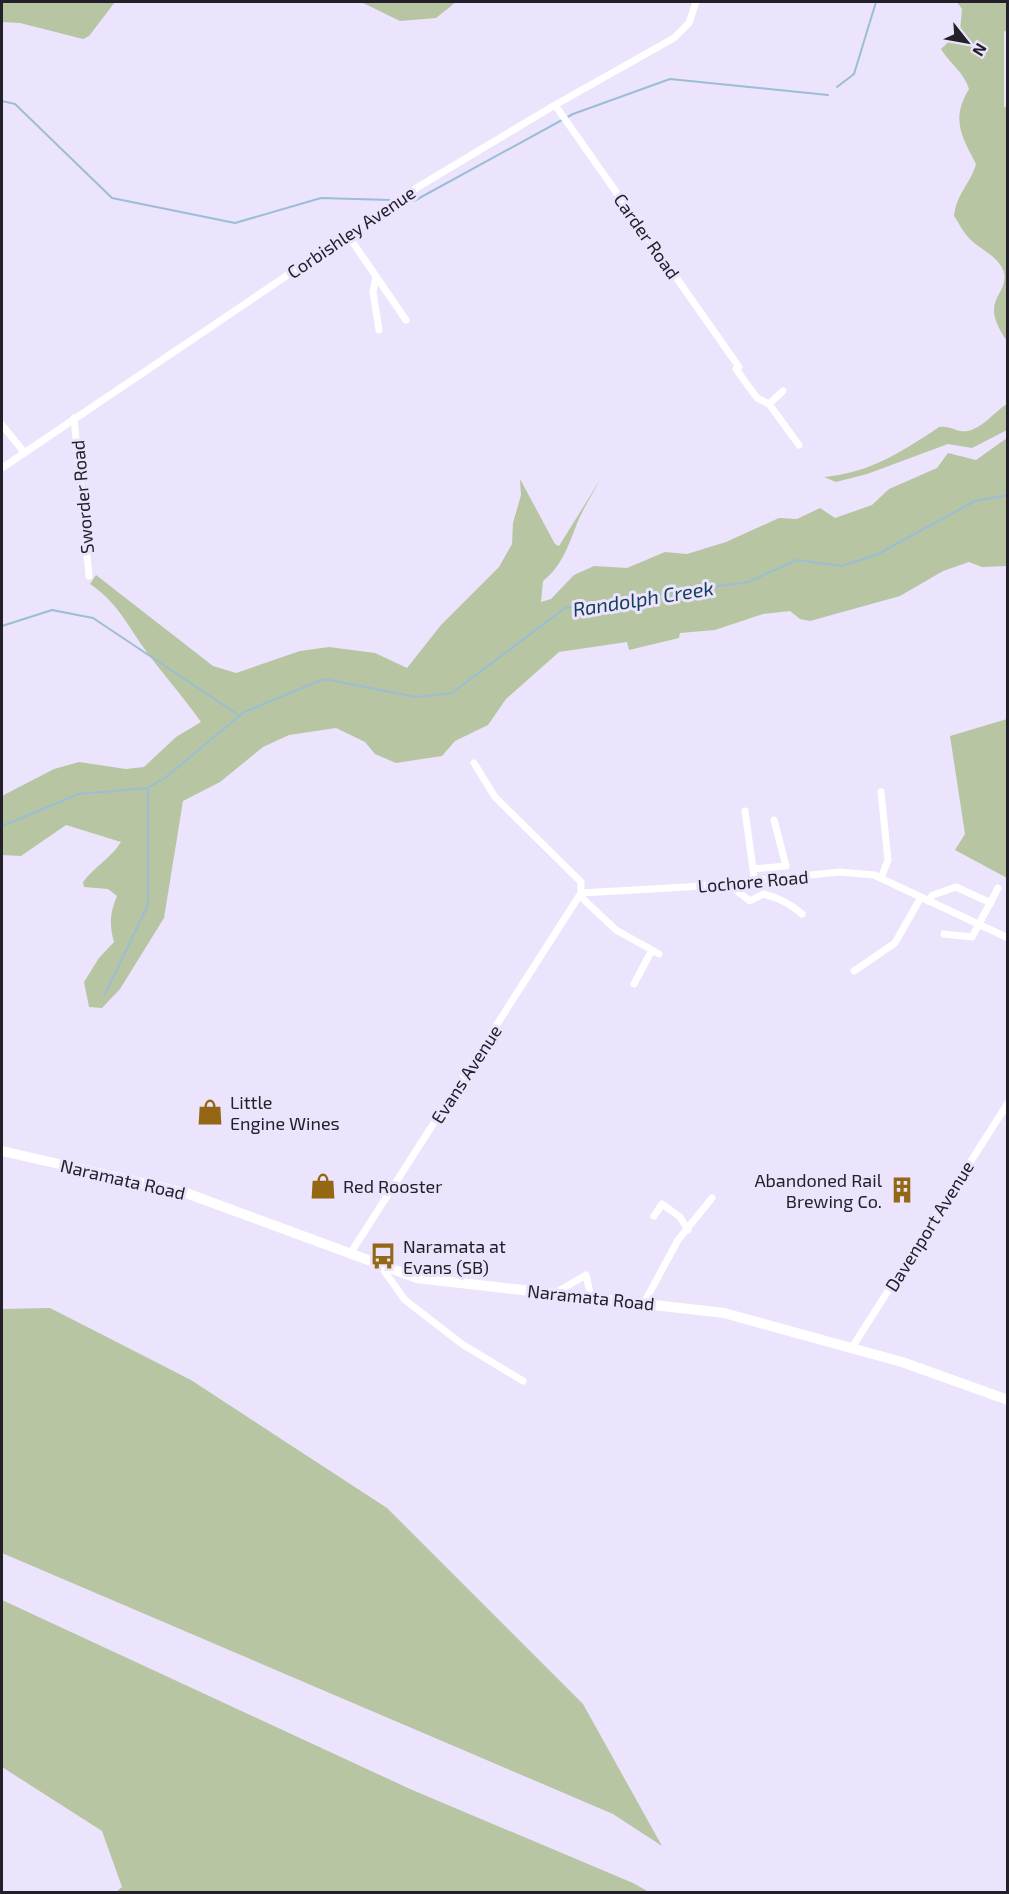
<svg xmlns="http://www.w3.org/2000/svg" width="1009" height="1894" font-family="'Exo 2',sans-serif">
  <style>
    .green { fill: #b7c5a3 }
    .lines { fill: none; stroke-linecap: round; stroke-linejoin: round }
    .stream { stroke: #9bbed5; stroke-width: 2 }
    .minor { stroke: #fff; stroke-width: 7 }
    .secondary { stroke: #fff; stroke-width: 10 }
    .labels { text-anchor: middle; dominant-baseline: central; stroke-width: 6; stroke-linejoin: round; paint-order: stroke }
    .street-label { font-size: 18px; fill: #23202a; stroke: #ebe4fc }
    .poi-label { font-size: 18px; fill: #23202a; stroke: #ebe4fc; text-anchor: start }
    .water-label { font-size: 20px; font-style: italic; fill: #134058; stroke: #ebe4fc }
  </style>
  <rect width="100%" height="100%" fill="#ebe4fc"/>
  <!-- green -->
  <path class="green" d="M2,2H115L89,36L83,39L20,23L2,22Z
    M361,2H456L436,18L400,21Z
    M957,2H1007V29L1004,32V107L1008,108L1007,341C977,298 1009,297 1004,272C998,255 978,249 967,236C962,230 959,223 954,216C957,192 970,185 976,164C961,135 951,119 969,89C964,72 950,64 941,49L960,31L962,9Z
    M1007,404V430L972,448L948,444L867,474L836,482L824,477C869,473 902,452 939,427C950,425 958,433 967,431C982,429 995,411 1007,404Z
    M1007,438V566L982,567L969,562L943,571L900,596L810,621L800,619L790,611L763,614L715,630L680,633L679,638L629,650L627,642L559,652L506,699L488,725L455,741L442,756L396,763L375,754L365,742L336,728L289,735L263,747L220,782L183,801L164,918L120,989L102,1008L89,1007L84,982L99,958L114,942C109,924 110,913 117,896L108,889L84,887L83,882C94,867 111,858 121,842L66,825L21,856L2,855V796L54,769L79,762L126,769L144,767L176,737L201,722C182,695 160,671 141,644C125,620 114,600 90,584L96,575L213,666L236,673L300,651L329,647L375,653L407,668L441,625L499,567L512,544L513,523L521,495L520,479L555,544L559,546L600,480C592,495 582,510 576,526C568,547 561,567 543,581L541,602L551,599L574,575L594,566L627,568L665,552L687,554L726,542L779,518L797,519L820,508L835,518L872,505L889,489L937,468L948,453L976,460Z
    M1007,719H1008L1007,878L955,850L965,834L950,736Z
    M50,1308L191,1380L387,1508L583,1704L662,1846L613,1814L2,1553V1309Z
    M2,1600L410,1789L633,1883L649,1892H116L122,1887L102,1831L2,1767Z"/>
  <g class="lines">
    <!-- stream -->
    <path class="stream" d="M837,87L854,74L876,2
      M2,101L15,104L112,198L235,223L321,198L390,200
      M409,200L414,201L573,114L670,79L828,95
      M2,626L52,610L93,618L240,716
      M2,826L79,794L148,788L166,777L244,712L324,679L416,697L452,693L565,608L748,582L797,560L841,566L876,555L975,501L1008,495
      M104,996L148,905V788"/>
    <!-- minor -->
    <path class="minor" d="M555,105L739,367
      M347,234L406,320
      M376,276L373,292L379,330
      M736,369L757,398L769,404L783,391
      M769,404L799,445
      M74,418L89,576
      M2,425L24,452
      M2,468L418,187L555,105L674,38L689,23L696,2
      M474,763L495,797L581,882V893L687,887L840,872L874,875L1008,938
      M745,811L753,869
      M881,878L888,860L881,792
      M754,881L753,869L786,866L774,820
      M727,883L750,901L763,894C779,898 789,903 802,914
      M580,896L616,930L659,954
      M928,901L933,895L956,887L991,903
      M944,934L972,937L998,888
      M854,971L895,943L921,897
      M634,984L652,950
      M654,1216L662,1204L680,1217L688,1230
      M350,1254L581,893
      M380,1265L405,1300L462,1344L523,1381
      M555,1293L586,1275L591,1297
      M644,1303L678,1240L712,1198
      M851,1349L1008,1103"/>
    <!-- secondary -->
    <path class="secondary" d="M2,1151L186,1193L417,1278L724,1313L902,1362L1008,1400"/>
  </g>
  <!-- icons -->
  <defs>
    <g id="shop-bare" transform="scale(2.07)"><path d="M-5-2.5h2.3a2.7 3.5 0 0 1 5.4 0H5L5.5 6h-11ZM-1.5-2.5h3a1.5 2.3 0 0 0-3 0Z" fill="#946714" stroke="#ebe4fc" stroke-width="2.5" paint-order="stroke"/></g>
    <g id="building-bare" transform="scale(2.07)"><path d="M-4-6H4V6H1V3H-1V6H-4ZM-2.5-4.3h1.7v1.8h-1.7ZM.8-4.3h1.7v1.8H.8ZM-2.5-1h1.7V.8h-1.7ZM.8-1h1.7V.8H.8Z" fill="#946714" stroke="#ebe4fc" stroke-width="2.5" paint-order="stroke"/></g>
    <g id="bus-bare" transform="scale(2.07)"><path d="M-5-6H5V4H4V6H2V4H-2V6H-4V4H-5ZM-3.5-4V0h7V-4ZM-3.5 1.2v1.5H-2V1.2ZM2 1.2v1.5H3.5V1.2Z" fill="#946714" stroke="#ebe4fc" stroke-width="2.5" paint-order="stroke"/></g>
  </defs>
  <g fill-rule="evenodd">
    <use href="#shop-bare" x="210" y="1112"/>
    <use href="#shop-bare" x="323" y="1186"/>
    <use href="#building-bare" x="902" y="1190"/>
    <use href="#bus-bare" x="383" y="1256"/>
  </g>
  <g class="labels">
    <!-- street labels -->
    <g class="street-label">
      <text transform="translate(351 232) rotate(-34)">Corbishley Avenue</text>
      <text transform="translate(647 236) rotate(55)">Carder Road</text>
      <text transform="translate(82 497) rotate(-95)">Sworder Road</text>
      <text transform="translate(753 881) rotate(-5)">Lochore Road</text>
      <text transform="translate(466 1074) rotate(-57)">Evans Avenue</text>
      <text transform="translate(123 1179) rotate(13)">Naramata Road</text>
      <text transform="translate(929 1226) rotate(-58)">Davenport Avenue</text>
      <text transform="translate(591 1297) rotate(6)">Naramata Road</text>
    </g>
    <!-- poi labels -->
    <g class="poi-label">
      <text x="230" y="1102">Little<tspan x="230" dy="21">Engine Wines</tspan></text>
      <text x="882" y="1180" text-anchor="end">Abandoned Rail<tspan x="882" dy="21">Brewing Co.</tspan></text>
      <text x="343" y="1186">Red Rooster</text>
      <text x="403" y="1246">Naramata at<tspan x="403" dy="21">Evans (SB)</tspan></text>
    </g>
    <!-- water labels -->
    <g class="water-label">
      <text transform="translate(643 598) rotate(-9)">Randolph Creek</text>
    </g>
  </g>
  <!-- border -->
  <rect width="1009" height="1894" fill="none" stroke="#23202a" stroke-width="6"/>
  <!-- north arrow -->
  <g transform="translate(967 42) rotate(121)" stroke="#ebe4fc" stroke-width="4.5" paint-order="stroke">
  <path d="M0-4.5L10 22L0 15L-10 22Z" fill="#23202a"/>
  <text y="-9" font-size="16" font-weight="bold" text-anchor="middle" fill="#23202a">N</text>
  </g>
</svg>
